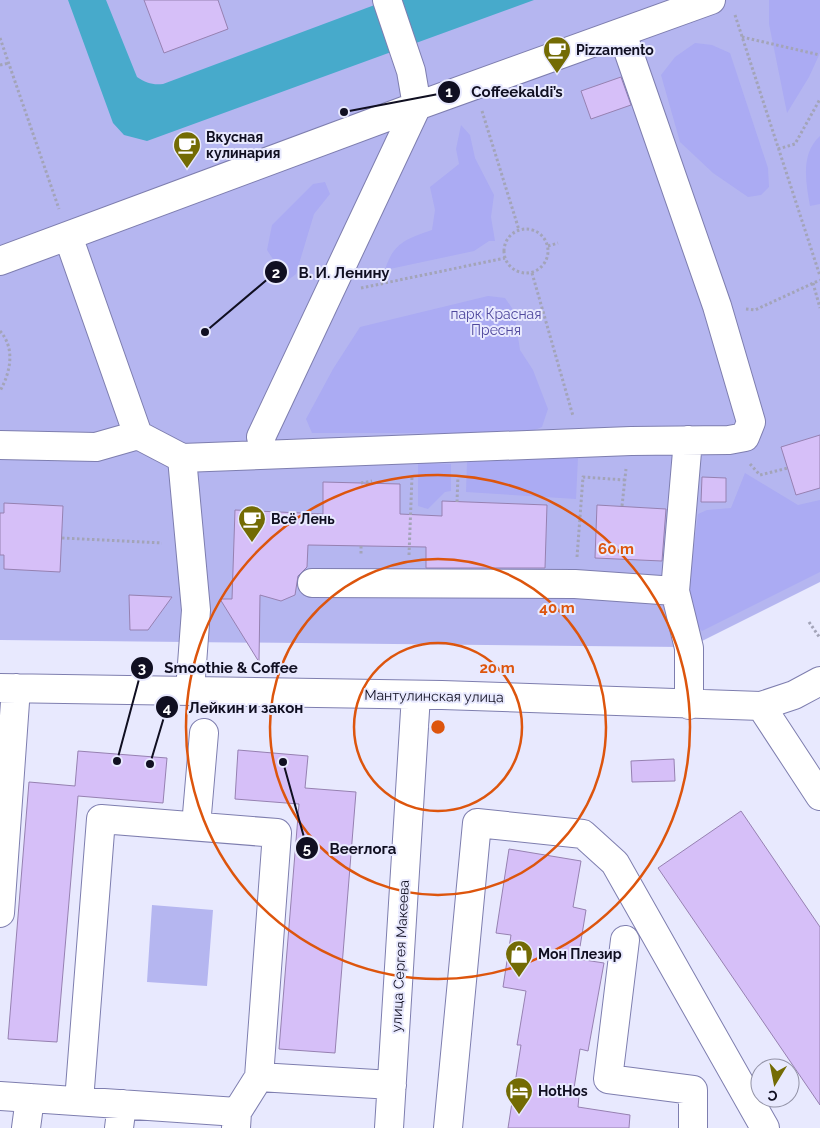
<svg xmlns="http://www.w3.org/2000/svg" width="820" height="1128" font-family="Raleway,sans-serif">
  <style>
    .green { fill: #b5b6f0 }
    .forest { fill: #ababf3 }
    .water { fill: #47aacb }
    .building { fill: #d6bff8; stroke: #9681b1 }
    .lines { fill: none; stroke-linecap: round; stroke-linejoin: round }
    .minor-casing { stroke: #7e7eaf; stroke-width: 30 }
    .path { stroke: #a3a4b8; stroke-width: 3; stroke-dasharray: 2.5 2.5; stroke-linecap: butt }
    .minor { stroke: #fff; stroke-width: 28 }
    .ring { fill: none; stroke: #dd550d; stroke-width: 2.5 }
    .labels { text-anchor: middle; dominant-baseline: central; stroke-width: 4; stroke-linejoin: round; paint-order: stroke }
    .poi-label { font-size: 14px; font-weight: bold; fill: #100f21; stroke: #e8e9fe; text-anchor: start }
    .park-label { font-size: 14px; fill: #50499d; stroke: #e8e9fe }
    .street-label { font-size: 14px; fill: #100f21; stroke: #e8e9fe }
    .centre { fill: #dd550d; stroke: #e8e9fe; stroke-width: 2.5 }
    .ring-label { font-size: 15px; text-anchor: middle; font-weight: bold; fill: #dd550d; stroke: #e8e9fe; stroke-width: 4; stroke-linejoin: round; paint-order: stroke }
    .leader { fill: none; stroke: #100f21; stroke-width: 2 }
    .callout-dot { fill: #100f21; stroke: #e8e9fe; stroke-width: 2 }
    .mark-label { font-size: 15px; text-anchor: middle; font-weight: bold; fill: #fff }
    .callout-label { font-size: 15px; text-anchor: middle; font-weight: bold; fill: #100f21; stroke: #e8e9fe; stroke-width: 4; stroke-linejoin: round; paint-order: stroke }
  </style>
  <rect width="100%" height="100%" fill="#e8e9fe"/>
  <!-- green -->
  <path class="green" d="M0,0H820V582L702,641L682,647L0,640Z
    M152,905L213,910L207,986L147,982Z"/>
  <!-- forest -->
  <path class="forest" d="M769,0H820V53L809,77L787,113L769,24Z
    M695,43L712,45L730,53L768,168L769,187L761,195L748,197L713,173L680,142L661,75L675,57Z
    M461,125L470,135L475,158L494,195L491,217L495,241H489L474,251L385,270C393,243 406,239 432,230L435,210L430,187L459,164L456,149Z
    M820,136V204L810,206C806,183 800,154 820,136Z
    M325,182L330,194L314,214L296,274L287,281L267,250L272,225L313,184Z
    M488,296L505,298L514,311L520,350L533,370L548,409L542,427L527,433H312L306,419L333,369L360,327Z
    M578,458L576,499L466,492L467,462Z
    M418,463L451,464V491L445,492L428,509L418,506Z
    M745,473L798,505L820,500V572L702,631L696,626L689,585L698,514L707,510L731,508Z"/>
  <!-- water -->
  <path class="water" d="M68,0H106L137,77C146,83 152,85 163,84L388,0H534L147,141L124,135L113,123Z"/>
  <!-- building -->
  <path class="building" d="M144,0H218L228,29L164,53Z
    M621,77L631,105L591,119L581,91Z
    M820,435V488L796,495L781,447Z
    M702,477L726,478V502H701Z
    M323,482L400,484V514L442,516V501L547,505L545,568H426V547L308,545L307,567L298,576L295,595L281,601L260,595L259,662L220,599H232L235,510L323,514Z
    M4,503L63,506L60,572L4,569V555H0V513H4Z
    M597,505L666,509L662,561L595,558Z
    M129,595L172,597L148,630H130Z
    M238,750L308,756L305,788L356,792L335,1053L279,1049L299,804L235,799Z
    M78,751L167,758L163,803L78,796L57,1042L8,1039L29,782L75,786Z
    M674,759L675,781L632,782L631,761Z
    M741,811L820,927V1105L658,868Z
    M509,849L581,861L573,907L586,910L578,959L604,963L588,1051L580,1049L573,1095L579,1096L578,1107L630,1115L629,1128H508L521,1045H517L526,991L503,987L511,935L496,933Z"/>
  <g class="lines">
    <!-- minor casing -->
    <g class="minor-casing">
      <path id="minor" d="M68,236L138,435
        M0,261L417,106L711,0
        M261,437L417,106L411,71L387,0
        M688,440L675,591L689,648V705
        M0,445L96,447L138,435L182,458L631,441L729,440L745,437L751,422L717,306L622,33
        M182,458L196,610L190,691
        M312,583L575,584L675,591
        M0,688L442,695L761,706L794,695L820,681
        M761,706L820,796
        M196,826L204,733
        M0,913L16,688
        M625,940L608,1079L693,1090V1128
        M0,1096L237,1112
        M79,1101L101,819L277,833L259,1077
        M26,1128L30,1098
        M119,1128L122,1104
        M236,1128L237,1112L259,1077L392,1085
        M389,1128L416,695
        M448,1128L477,823L583,834L615,863L765,1128"/>
    </g>
    <!-- path -->
    <path class="path" d="M735,15L820,276
      M742,37L820,55
      M0,38L59,209
      M0,65L9,63
      M482,111L519,230
      M778,149L795,144L820,99
      M504 251a22 22 0 1 1 44 0a22 22 0 1 1-44 0Z
      M548,246L558,243
      M532,273L573,416
      M813,283L820,308
      M361,288L505,258
      M746,309L755,310L820,280
      M0,331C16,349 10,373 0,391
      M750,464L760,475L788,468
      M361,483L372,481
      M457,502L458,475
      M622,506L626,469
      M62,538L162,543
      M361,546V555
      M409,555L412,476
      M577,557L583,477L625,480
      M809,622L820,638"/>
    <!-- minor -->
    <use href="#minor" class="minor"/>
  </g>
  <!-- distance rings -->
  <g class="ring">
    <circle cx="438" cy="727" r="84"/>
    <circle cx="438" cy="727" r="168"/>
    <circle cx="438" cy="727" r="252"/>
  </g>
  <!-- icons -->
  <defs>
    <g id="cafe-pin" transform="scale(1.4375)"><path d="M0 17L-7.5 6A9.5 9.5 0 1 1 7.5 6Z" fill="#736b04" stroke="#e8e9fe"/><path d="M-5.5-4.5H6V0H3Q3 3.5 0 3.5H-2.5Q-5.5 3.5-5.5 0ZM3-3.2v2h1.7v-2ZM-6 4.5H4V6H-6Z" fill="#fff"/></g>
    <g id="shop-pin" transform="scale(1.4375)"><path d="M0 17L-7.5 6A9.5 9.5 0 1 1 7.5 6Z" fill="#736b04" stroke="#e8e9fe"/><path d="M-5-2.5h2.3a2.7 3.5 0 0 1 5.4 0H5L5.5 6h-11ZM-1.5-2.5h3a1.5 2.3 0 0 0-3 0Z" fill="#fff"/></g>
    <g id="hotel-pin" transform="scale(1.4375)"><path d="M0 17L-7.5 6A9.5 9.5 0 1 1 7.5 6Z" fill="#736b04" stroke="#e8e9fe"/><path d="M-6-4.5h1.5V1H6V5H4.5V3h-9V5H-6ZM-4 0a1.8 1.8 0 1 1 3.6 0ZM.5 0V-2.5h3Q6-2.5 6 0Z" fill="#fff"/></g>
  </defs>
  <g fill-rule="evenodd">
    <use href="#cafe-pin" x="557" y="50"/>
    <use href="#cafe-pin" x="187" y="145"/>
    <use href="#cafe-pin" x="252" y="519"/>
    <use href="#shop-pin" x="519" y="954"/>
    <use href="#hotel-pin" x="519" y="1091"/>
  </g>
  <g class="labels">
    <!-- poi labels -->
    <g class="poi-label">
      <text x="576" y="50">Pizzamento</text>
      <text x="206" y="137">Вкусная<tspan x="206" dy="16">кулинария</tspan></text>
      <text x="271" y="519">Всё Лень</text>
      <text x="538" y="954">Мон Плезир</text>
      <text x="538" y="1091">HotHos</text>
    </g>
    <!-- park labels -->
    <g class="park-label">
      <text x="496" y="314">парк Красная<tspan x="496" dy="16">Пресня</tspan></text>
    </g>
    <!-- street labels -->
    <g class="street-label">
      <text transform="translate(434 696) rotate(1)">Мантулинская улица</text>
      <text transform="translate(400 956) rotate(-87)">улица Сергея Макеева</text>
    </g>
  </g>
  <circle cx="438" cy="727" r="8" class="centre"/>
  <g class="ring-label">
    <text x="616" y="554">60 m</text>
    <text x="557" y="613">40 m</text>
    <text x="497" y="673">20 m</text>
  </g>
  <!-- callouts -->
  <path class="leader" d="M344 112L449 92M205 332L276 272M117 761L142 668M150 764L167 707M283 762L307 848"/>
  <g class="callout-dot">
    <circle cx="344" cy="112" r="5"/>
    <circle cx="205" cy="332" r="5"/>
    <circle cx="117" cy="761" r="5"/>
    <circle cx="150" cy="764" r="5"/>
    <circle cx="283" cy="762" r="5"/>
    <circle cx="449" cy="92" r="12"/>
    <circle cx="276" cy="272" r="12"/>
    <circle cx="142" cy="668" r="12"/>
    <circle cx="167" cy="707" r="12"/>
    <circle cx="307" cy="848" r="12"/>
  </g>
  <g class="mark-label">
    <text x="449" y="97">1</text>
    <text x="276" y="278">2</text>
    <text x="142" y="673">3</text>
    <text x="167" y="713">4</text>
    <text x="307" y="854">5</text>
  </g>
  <g class="callout-label">
    <text x="517" y="97">Coffeekaldi’s</text>
    <text x="344" y="278">В. И. Ленину</text>
    <text x="231" y="673">Smoothie &amp; Coffee</text>
    <text x="246" y="713">Лейкин и закон</text>
    <text x="363" y="854">Beerлога</text>
  </g>
  <!-- north arrow -->
  <g transform="translate(775 1083) rotate(190)"><circle r="24" fill="#e8e9fe" stroke="#9292a6"/>
  <path d="M0-4L9 19L0 12L-9 19Z" fill="#736b04"/>
  <text y="-8" font-size="14" font-weight="bold" text-anchor="middle" fill="#100f21">С</text>
  </g>
</svg>
